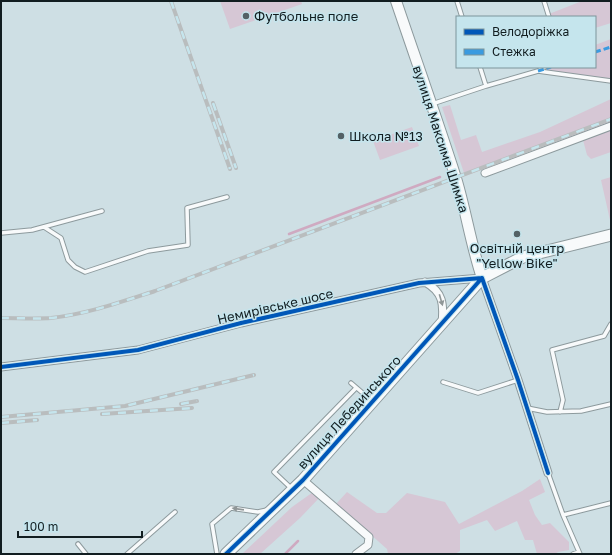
<svg xmlns="http://www.w3.org/2000/svg" width="612" height="555" font-family="'Golos Text',sans-serif">
  <style>
    .green { fill: #d6c7d5 }
    .lines { fill: none; stroke-linecap: round; stroke-linejoin: round }
    .stream { stroke: #cfaac1; stroke-width: 2.5 }
    .service-casing { stroke: #8d9a9d; stroke-width: 5.5 }
    .minor-casing { stroke: #8d9a9d; stroke-width: 9 }
    .secondary-casing { stroke: #8d9a9d; stroke-width: 12 }
    .primary-casing { stroke: #8d9a9d; stroke-width: 13 }
    .service { stroke: #f8fafb; stroke-width: 3.5 }
    .minor { stroke: #f8fafb; stroke-width: 7 }
    .secondary { stroke: #f8fafb; stroke-width: 10 }
    .primary { stroke: #f8fafb; stroke-width: 11 }
    .rail-casing { stroke: #b9bdbe; stroke-width: 4 }
    .rail { stroke: #c5e5ed; stroke-width: 2.5; stroke-dasharray: 8; stroke-linecap: butt }
    .quiet { stroke: #3a9be0; stroke-width: 3; stroke-dasharray: 6 3; stroke-linecap: butt }
    .cycleway-casing { stroke: #c5e5ed; stroke-width: 6 }
    .cycleway { stroke: #0057b8; stroke-width: 4 }
    .oneway { fill: #909798 }
    .poi-dot { fill: #536165; stroke: #c5e5ed; stroke-width: 1.5 }
    .labels { text-anchor: middle; dominant-baseline: central; stroke-width: 3; stroke-linejoin: round; paint-order: stroke }
    .poi-label { font-size: 13px; fill: #111d20; stroke: #c5e5ed; text-anchor: start }
    .street-label { font-size: 13px; fill: #111d20; stroke: #c5e5ed }
  </style>
  <rect width="100%" height="100%" fill="#cedfe4"/>
  <!-- green -->
  <path class="green" d="M220,1H301L302,4L230,29Z
    M582,1H611V23L595,28V17H549V14Z
    M611,39V81L538,71L545,67H595V45Z
    M611,99V122L465,176L442,107L450,105L461,140L476,135L482,152L540,132Z
    M412,127L419,146L380,160L373,141Z
    M611,129V152L591,159L587,155L583,140Z
    M611,177V220H610L601,180Z
    M540,479L545,492L529,500L535,515L542,525L550,523L569,542V550L558,552L555,554H537L533,540H525L517,521L495,531L487,520L460,530V551L455,554H388L387,549L336,504L347,492L377,513H386L407,493L445,502L459,524L522,491Z
    M316,490L322,495L300,518L260,554H242L292,507Z"/>
  <g class="lines">
    <!-- stream -->
    <path class="stream" d="M289,234L440,177
      M285,554L298,541"/>
    <!-- service casing -->
    <g class="service-casing">
      <path id="service" d="M457,1L462,17
        M544,1L549,17
        M480,67L486,86
        M538,71L545,67
        M432,104L486,86L538,71L611,81
        M44,227L61,238L68,260L75,267L85,272L148,251L188,245L187,208L227,197
        M1,233L32,230L102,211
        M443,382L478,393L518,380
        M351,383L372,401
        M527,408L547,412L581,411L611,404
        M560,412L563,400L552,350L604,336L611,324
        M548,473L563,515
        M292,489L274,472L356,388
        M78,544L86,554
        M127,554L175,512
        M217,554L212,524L231,508L258,512L267,510
        M573,554L579,552
        M580,554L563,515L611,503"/>
    </g>
    <!-- minor casing -->
    <g class="minor-casing">
      <path id="minor" d="M485,173L611,126
        M425,282C443,292 444,304 442,323
        M1,367L138,350L241,323L419,283L482,278L518,380L548,473
        M303,480L369,537L368,545L356,554"/>
    </g>
    <!-- secondary casing -->
    <g class="secondary-casing">
      <path id="secondary" d="M396,1C416,60 437,119 456,178C466,211 471,245 482,278"/>
    </g>
    <!-- primary casing -->
    <g class="primary-casing">
      <path id="primary" d="M226,554L303,480L482,278L523,257L611,235"/>
    </g>
    <!-- service -->
    <use href="#service" class="service"/>
    <!-- minor -->
    <use href="#minor" class="minor"/>
    <!-- secondary -->
    <use href="#secondary" class="secondary"/>
    <!-- primary -->
    <use href="#primary" class="primary"/>
    <!-- rail casing -->
    <g class="rail-casing">
      <path id="rail" d="M171,1L230,169
        M213,103L236,168
        M1,318C17,318 34,319 51,318C87,314 121,302 155,291L611,119
        M181,404L197,401
        M102,414L192,408
        M1,417L125,406L254,375
        M1,423L37,420"/>
    </g>
    <!-- rail -->
    <use href="#rail" class="rail"/>
    <!-- quiet -->
    <path class="quiet" d="M595,52L611,47
      M538,71L551,67"/>
    <!-- cycleway casing -->
    <g class="cycleway-casing">
      <path id="cycleway" d="M482,278L518,380L548,473
        M1,367L138,350L241,323L419,283L482,278
        M226,554L303,480L482,278"/>
    </g>
    <!-- cycleway -->
    <use href="#cycleway" class="cycleway"/>
  </g>
  <!-- one-way arrows -->
  <defs><path id="oneway-solid" d="M-6-.8H1V-3.2L6.5 0L1 3.2V.8H-6Z"/></defs>
  <g class="oneway">
    <use href="#oneway-solid" transform="translate(441 300) rotate(74)"/>
    <use href="#oneway-solid" transform="translate(238 509) rotate(-172)"/>
  </g>
  <!-- markers -->
  <g class="poi-dot">
    <circle cx="246" cy="16" r="4"/>
    <circle cx="341" cy="136" r="4"/>
    <circle cx="517" cy="234" r="4"/>
  </g>
  <g class="labels">
    <!-- poi labels -->
    <g class="poi-label">
      <text x="254" y="16">Футбольне поле</text>
      <text x="349" y="136">Школа №13</text>
      <text x="517" y="248" text-anchor="middle">Освітній центр<tspan x="517" dy="15">"Yellow Bike"</tspan></text>
    </g>
    <!-- street labels -->
    <g class="street-label">
      <text transform="translate(441 139) rotate(72)">вулиця Максима Шимка</text>
      <text transform="translate(275 306) rotate(-13)">Немирівське шосе</text>
      <text transform="translate(349 412) rotate(-48)">вулиця Лебединського</text>
    </g>
  </g>
  <!-- border -->
  <rect width="612" height="555" fill="none" stroke="#111d20" stroke-width="4"/>
  <!-- legend -->
  <rect x="456" y="16" width="140" height="52" fill="#c5e5ed" stroke="#7d959b"/>
  <rect x="464" y="29" width="20" height="6" fill="#0057b8" stroke="#7d959b"/>
  <text x="492" y="36" font-size="12" fill="#111d20">Велодоріжка</text>
  <rect x="464" y="49" width="20" height="6" fill="#3a9be0" stroke="#7d959b"/>
  <text x="492" y="56" font-size="12" fill="#111d20">Стежка</text>
  <!-- scale -->
  <path d="M18 531v6h124v-6" fill="none" stroke="#111d20" stroke-width="2"/>
  <text x="24" y="531" font-size="12" fill="#111d20" stroke="#c5e5ed" stroke-width="3" paint-order="stroke">100 m</text>
</svg>
